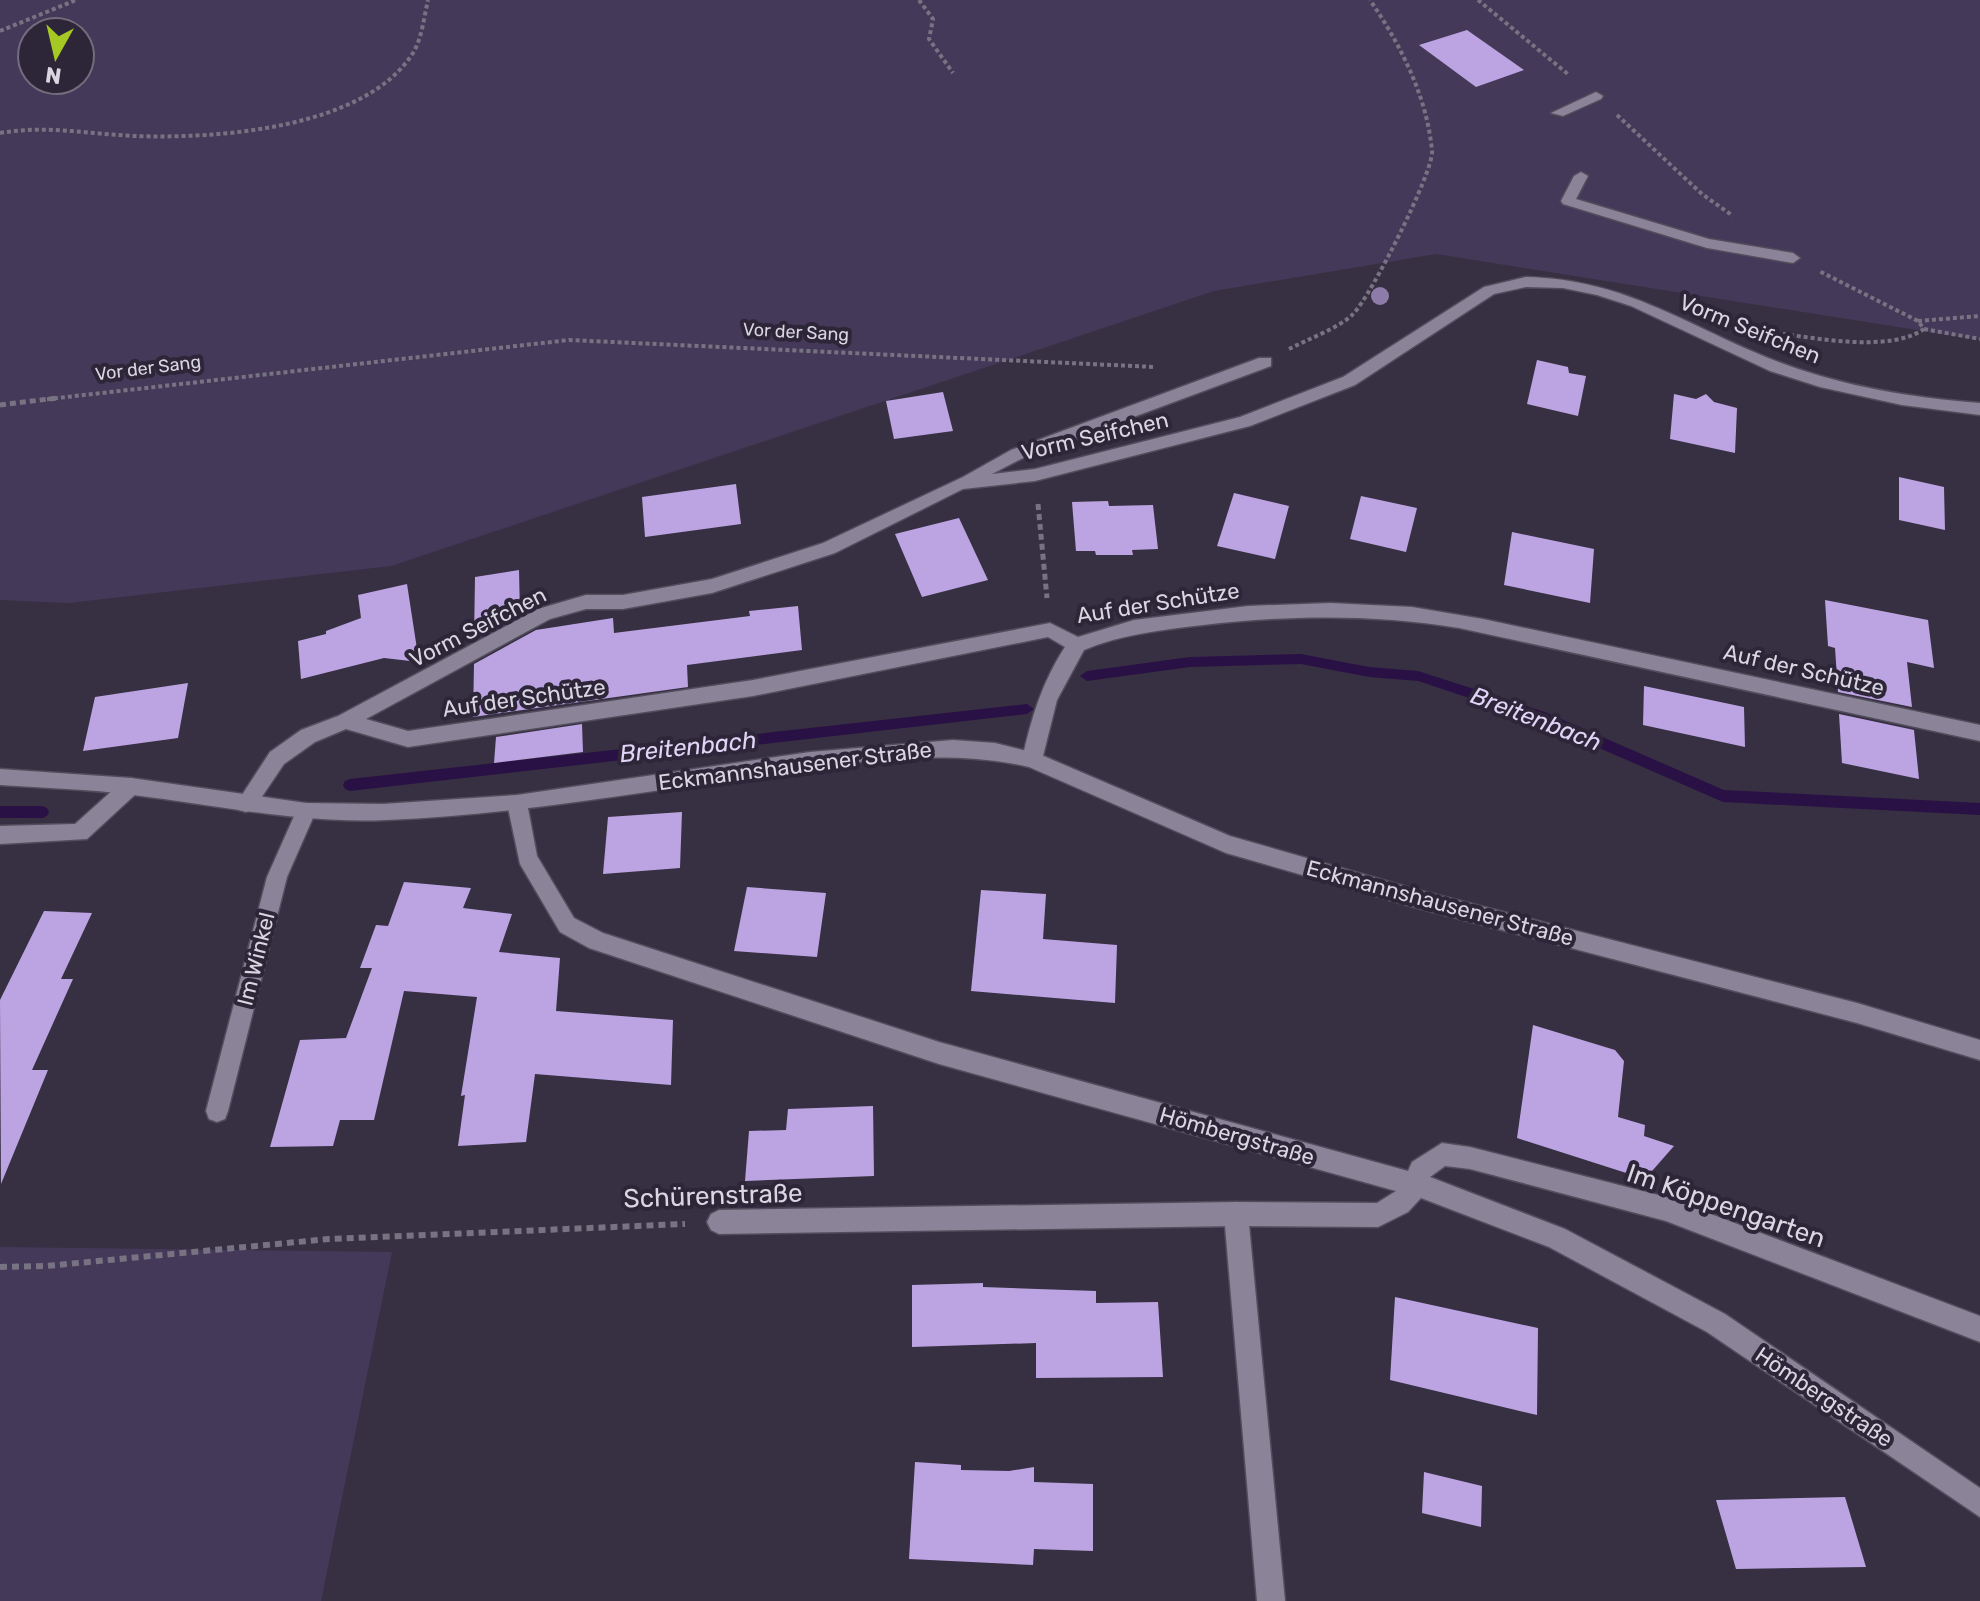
<svg xmlns="http://www.w3.org/2000/svg" width="1980" height="1601" font-family="Rubik,sans-serif">
  <style>
    .green { fill: #453959; fill-rule: evenodd }
    .lines { fill: none; stroke-linecap: round; stroke-linejoin: round }
    .stream { fill: #2a1145; fill-rule: evenodd }
    .building { fill: #bca4e3 }
    .service-casing { stroke: #524d5c; stroke-width: 3 }
    .minor-casing { stroke: #524d5c; stroke-width: 3 }
    .secondary-casing { stroke: #524d5c; stroke-width: 3 }
    .path-far2 { stroke: #787382; stroke-width: 4; stroke-dasharray: 4 3; stroke-linecap: butt }
    .path-far1 { stroke: #787382; stroke-width: 5; stroke-dasharray: 6 4; stroke-linecap: butt }
    .path { stroke: #787382; stroke-width: 6; stroke-dasharray: 7 5; stroke-linecap: butt }
    .service { fill: #8b8398; fill-rule: evenodd }
    .minor { fill: #8b8398; fill-rule: evenodd }
    .secondary { fill: #8b8398; fill-rule: evenodd }
    .tree { fill: #8d7caa }
    .labels { text-anchor: middle; dominant-baseline: central; stroke-width: 8; stroke-linejoin: round; paint-order: stroke }
    .far-street-label { font-size: 18px; fill: #d9d5e1; stroke: #2d2638 }
    .street-label { font-size: 22px; fill: #d9d5e1; stroke: #2d2638 }
    .water-label { font-size: 24px; font-style: italic; fill: #e0d4f7; stroke: #2d2638 }
    .near-street-label { font-size: 26px; fill: #d9d5e1; stroke: #2d2638 }
  </style>
  <rect width="100%" height="100%" fill="#373042"/>
  <!-- green -->
  <path class="green" d="M0,0H1980V340L1436,254L1214,291L391,566L69,603L0,600ZM32,32H80V80H32Z
    M0,1247L392,1252L321,1601H0Z"/>
  <g class="lines">
    <!-- stream -->
    <path class="stream" d="M1301,654L1369,667L1418,671L1545,712L1724,790L1980,803V815L1723,802L1535,720L1418,681L1369,677L1301,664L1190,667L1087,681L1080,676L1087,671L1190,657Z
      M1027,704L1034,709L1027,714L350,791L345,789L343,785L345,781L350,779Z
      M0,806H42L47,808L49,812L47,816L42,818H0Z"/>
  </g>
  <!-- building -->
  <path class="building" d="M1467,30L1524,70L1476,87L1419,45Z
    M1537,360L1568,367L1569,373L1586,376L1578,416L1527,404Z
    M943,392L953,431L894,439L886,401Z
    M1674,394L1696,399L1706,394L1714,402L1737,408L1735,453L1670,439Z
    M1899,477L1944,487L1945,530L1899,520Z
    M736,484L741,524L645,537L642,497Z
    M1234,493L1289,506L1275,559L1217,546Z
    M1361,496L1417,508L1406,552L1350,539Z
    M1108,501L1109,506L1153,505L1158,549L1132,550L1133,555H1096L1095,551H1076L1072,502Z
    M959,518L988,580L922,597L895,534Z
    M1512,532L1594,549L1590,603L1504,585Z
    M519,570L520,615L474,640L475,577Z
    M407,584L419,662L384,658L301,679L298,641L326,634V631L361,618L358,595Z
    M1825,600L1928,620L1934,668L1907,662L1912,707L1838,692L1835,648L1828,646Z
    M798,606L802,650L687,665L688,687L473,717L474,664L536,630L613,618L614,633L750,616L749,611Z
    M188,683L178,738L83,751L95,697Z
    M1644,686L1744,707L1745,747L1643,725Z
    M1839,714L1914,730L1919,779L1842,763Z
    M582,724L583,752L494,763L496,737Z
    M682,812L680,868L603,874L608,817Z
    M404,882L471,888L463,908L512,914L499,952L560,958L556,1011L673,1020L671,1085L535,1074L526,1142L458,1146L465,1095L461,1096L477,997L404,991L374,1120H340L333,1146L270,1147L300,1040L346,1038L372,968H360L376,925L388,926Z
    M747,887L826,893L817,957L734,951Z
    M981,890L1046,894L1043,939L1117,945L1115,1003L971,991Z
    M44,911L92,913L61,979H73L32,1070H48L1,1184L0,1000Z
    M1533,1025L1615,1050L1624,1061L1618,1117L1645,1125L1644,1136L1674,1146L1645,1179L1517,1138Z
    M873,1106L874,1176L745,1181L749,1131L786,1130L788,1109Z
    M983,1283V1287L1096,1291V1303L1158,1302L1163,1377L1036,1378V1343L912,1347V1285Z
    M1395,1297L1538,1328L1537,1415L1390,1380Z
    M915,1462L961,1465V1470L1009,1471L1034,1467V1482L1093,1484V1551L1034,1549L1033,1565L909,1559Z
    M1424,1472L1482,1486L1481,1527L1422,1513Z
    M1845,1497L1866,1567L1736,1569L1716,1500Z"/>
  <g class="lines">
    <!-- service casing -->
    <g class="service-casing">
      <path id="service" d="M1596,92L1603,96L1601,99L1563,116L1551,113Z
        M1581,172L1588,176L1576,199L1709,239L1793,253L1800,258L1793,263L1707,248L1563,204L1561,201L1574,176Z
        M1236,1202L1244,1206L1248,1214L1285,1601H1257L1224,1214L1228,1206Z"/>
    </g>
    <!-- minor casing -->
    <g class="minor-casing">
      <path id="minor" d="M1526,277C1629,279 1692,330 1784,364C1847,387 1913,398 1980,403V415L1902,405L1820,387L1770,371L1631,306L1597,295L1563,288L1526,287L1494,294L1355,385L1250,426L1035,481L963,489L835,553L712,593L623,609H586L550,619L366,719L408,731L753,680L1050,623L1078,637L1134,620L1248,606L1330,603L1412,607L1483,619L1980,725V741L1459,628C1374,614 1289,615 1203,625C1162,630 1122,634 1084,650L1057,700L1042,760L1039,766H1025L1022,760C1031,719 1042,682 1065,647L1048,637L753,696L408,747L346,729L315,742L284,764L253,810L246,812L239,810L236,804L270,752L301,730L338,716L538,609L586,595H623L712,579L823,543L963,477L1011,450L1259,358H1271V366L1023,458L992,474L1035,469L1240,417L1343,377L1484,287Z
        M131,778L138,780L141,786L138,792L87,839L0,844V826L75,824L124,780Z
        M517,795L524,797L527,803L537,856L574,918L603,933L939,1042L1408,1171L1412,1162L1442,1143L1470,1147L1666,1197L1980,1316V1342L1666,1221L1470,1169L1445,1166L1430,1177L1565,1229L1725,1314L1980,1488V1517L1707,1332L1549,1247L1421,1198L1408,1212L1378,1227L1236,1226L719,1234L711,1230L707,1222L711,1214L719,1210L1236,1202L1377,1203L1396,1191L939,1064L589,948L560,932L520,864L507,803L510,797Z
        M306,803L313,805L316,811L287,877L228,1111L225,1119L217,1122L209,1119L206,1111L267,877L299,805Z"/>
    </g>
    <!-- secondary casing -->
    <g class="secondary-casing">
      <path id="secondary" d="M953,740L995,743L1039,754L1230,836L1414,889L1857,1003L1980,1040V1060L1857,1023L1414,907L1226,853L1029,767C936,745 822,766 728,780C614,797 501,815 386,820C300,824 217,805 133,795C89,789 44,788 0,785V769L131,778L306,803L383,804L517,795L810,752Z"/>
    </g>
    <!-- path-far2 -->
    <path class="path-far2" d="M919,0L933,19L929,39L953,73
      M1478,0L1569,75
      M0,31L76,0
      M1617,115L1702,194L1733,216
      M0,133C46,125 89,134 134,136C216,139 365,129 413,53C422,38 424,17 428,0
      M1918,321L1980,316
      M1924,329L1980,339
      M1783,334C1822,339 1890,352 1924,329L1918,321L1819,271
      M1289,349C1306,340 1341,327 1353,314C1370,298 1434,171 1432,151C1427,96 1400,44 1370,0
      M40,400L569,340L1155,367"/>
    <!-- path-far1 -->
    <path class="path-far1" d="M0,405L57,398
      M1038,504L1047,598"/>
    <!-- path -->
    <path class="path" d="M0,1267L46,1266L329,1239L685,1224"/>
    <!-- service -->
    <use href="#service" class="service"/>
    <!-- minor -->
    <use href="#minor" class="minor"/>
    <!-- secondary -->
    <use href="#secondary" class="secondary"/>
  </g>
  <!-- trees -->
  <circle class="tree" cx="1380" cy="296" r="9"/>
  <g class="labels">
    <!-- far-street labels -->
    <g class="far-street-label">
      <text transform="translate(796 332) rotate(3)">Vor der Sang</text>
      <text transform="translate(148 368) rotate(-7)">Vor der Sang</text>
    </g>
    <!-- street labels -->
    <g class="street-label">
      <text transform="translate(1750 329) rotate(22)">Vorm Seifchen</text>
      <text transform="translate(1095 436) rotate(-13)">Vorm Seifchen</text>
      <text transform="translate(1158 603) rotate(-9)">Auf der Schütze</text>
      <text transform="translate(478 627) rotate(-27)">Vorm Seifchen</text>
      <text transform="translate(1804 670) rotate(13)">Auf der Schütze</text>
      <text transform="translate(524 698) rotate(-8)">Auf der Schütze</text>
      <text transform="translate(795 766) rotate(-7)">Eckmannshausener Straße</text>
      <text transform="translate(1440 903) rotate(15)">Eckmannshausener Straße</text>
      <text transform="translate(256 959) rotate(-76)">Im Winkel</text>
      <text transform="translate(1237 1136) rotate(16)">Hömbergstraße</text>
      <text transform="translate(1824 1397) rotate(34)">Hömbergstraße</text>
    </g>
    <!-- water labels -->
    <g class="water-label">
      <text transform="translate(1536 719) rotate(21)">Breitenbach</text>
      <text transform="translate(688 747) rotate(-6)">Breitenbach</text>
    </g>
    <!-- near-street labels -->
    <g class="near-street-label">
      <text transform="translate(713 1196) rotate(-2)">Schürenstraße</text>
      <text transform="translate(1726 1206) rotate(19)">Im Köppengarten</text>
    </g>
  </g>
  <!-- north arrow -->
  <g transform="translate(56 56) rotate(188)"><circle r="38" fill="#2d2638" stroke="#726c7c" stroke-width="2"/>
  <path d="M0-6L14 30L0 20L-14 30Z" fill="#a5c823"/>
  <text y="-12" font-size="22" font-weight="bold" text-anchor="middle" fill="#d9d5e1">N</text>
  </g>
</svg>
